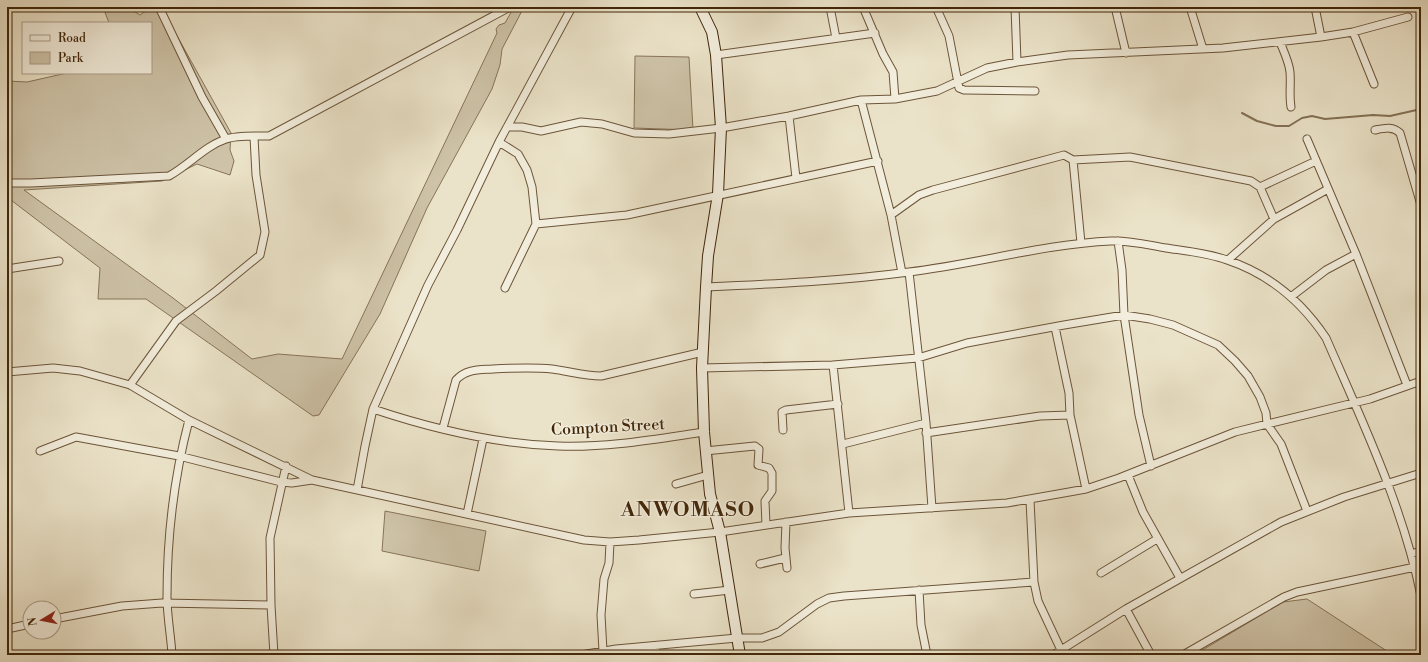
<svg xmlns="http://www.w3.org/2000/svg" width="1428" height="662" font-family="'Libre Bodoni',serif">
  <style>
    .green { fill: #cec3a8; stroke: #887458 }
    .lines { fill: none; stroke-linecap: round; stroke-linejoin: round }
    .stream { stroke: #847155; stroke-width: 2 }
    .street-casing { stroke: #6c5539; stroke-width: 9 }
    .secondary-casing { stroke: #412609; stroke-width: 12 }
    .street { stroke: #f2eddc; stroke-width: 7 }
    .secondary { stroke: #f2eddc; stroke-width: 10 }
    .labels { text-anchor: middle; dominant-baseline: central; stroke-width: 3; stroke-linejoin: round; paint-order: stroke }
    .street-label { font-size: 16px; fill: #412609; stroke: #f2eddc }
    .district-label { font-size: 20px; font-weight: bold; letter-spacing: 1px; fill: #412609; stroke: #f2eddc }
  </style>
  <rect width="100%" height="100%" fill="#ebe3c9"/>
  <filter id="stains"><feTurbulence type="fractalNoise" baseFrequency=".005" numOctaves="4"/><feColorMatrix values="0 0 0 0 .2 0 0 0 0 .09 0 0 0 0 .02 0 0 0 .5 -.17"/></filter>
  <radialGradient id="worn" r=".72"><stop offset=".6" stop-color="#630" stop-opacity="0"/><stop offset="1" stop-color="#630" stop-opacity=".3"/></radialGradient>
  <!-- green -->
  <path class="green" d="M103,7H127L140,15L151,7H161L231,133L230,150L234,161L230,175L197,164L162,181L24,190L173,298L252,359L278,354L342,359L497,33L496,29L499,25L505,23L514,7H524L502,49L500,65L492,89L427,208L380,314L319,415L313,416L146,299H98L100,268L7,197V81L27,82L67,73H151V23H109Z
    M635,56L689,57L693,130L634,128Z
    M385,511L486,531L479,571L382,551Z
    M1307,599L1393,655H1194L1283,602Z"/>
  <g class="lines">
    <!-- stream -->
    <path class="stream" d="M1242,113L1257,121L1276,126H1289L1302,118L1312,116L1325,119L1373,115L1390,116L1421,109"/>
    <!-- street casing -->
    <g class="street-casing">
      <path id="street" d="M159,7L202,97L226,139
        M830,7L836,38
        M863,7L883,54L893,72L895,99
        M936,7L949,36L959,88L964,90L1035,91
        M1015,7L1017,62
        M1115,7L1126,53
        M1190,7L1203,49
        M1315,7L1321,37
        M1353,32L1374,84
        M1280,42C1284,52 1289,62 1290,72C1291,84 1289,95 1291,107
        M716,55L875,33
        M861,100L891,215L902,273
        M789,116L796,178
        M507,127H522L541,131L581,122L602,124L634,133L669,134L721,128L789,116L861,100L895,99L937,91L987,68L1017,62L1068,55L1223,48L1321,37L1353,32L1408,17
        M1375,130C1385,128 1393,126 1400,133L1421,205
        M1307,139L1356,254L1407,385
        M499,142L518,154L527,170L532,187L536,224L505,288
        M1073,160L1130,157L1251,181L1260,187L1274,219
        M7,183H31L169,176C189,165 205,146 226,139C236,135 257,136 269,136L510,7
        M1260,187L1316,161
        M891,215L919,195L933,190L1064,155L1073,160L1081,243
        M536,224L627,215L878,161
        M1118,241L1122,270L1124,315L1139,415L1151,466
        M1228,260L1274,219L1328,189
        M7,269L59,261
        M909,272L926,423L932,508
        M706,287C774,284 842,281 909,272C977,264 1043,244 1111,241C1129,240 1148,245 1166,248C1186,251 1208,253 1227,260C1269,274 1302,302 1326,338C1362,421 1403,506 1421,596
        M1292,296L1326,270L1356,254
        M1055,327L1069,393L1070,415L1086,489
        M833,365L849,513
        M702,368L833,365L918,358L967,343L1064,325L1124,315L1150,319L1173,325L1218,345L1235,361L1248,376L1260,397L1266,413L1267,424L1281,444L1307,511
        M7,372L53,368L80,371L130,385L189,420L312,480L584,540L610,542L639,540L720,532L849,513L1007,503L1058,494L1086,489L1119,478L1235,432L1370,399L1421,381
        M130,385L176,321L216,291L260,255L265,232L256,175L254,137
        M373,409C433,429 495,444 558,446C606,448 656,439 704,432
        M443,428L456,380C466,369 478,370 493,369C512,368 532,367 552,369C568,371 584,376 601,376L703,352
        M783,430L782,412L786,410L838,404
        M926,433L1040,416L1070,415
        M843,444L926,423
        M40,451L76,437L179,456L281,482L292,483L312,480
        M705,451L755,446L759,449L758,465L769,468L772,473V491L765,501L766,525
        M1128,475L1143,512L1180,578
        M676,484L708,475
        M357,490L365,446L373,409L428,285L457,230L499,142L572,7
        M1030,500L1034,582L1038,601L1061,650
        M467,514L483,439
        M786,522L785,548L787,568
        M1411,554L1421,551
        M760,564L785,558
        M1101,573L1157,539
        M919,590L921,625L927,655
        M694,594L730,590
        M1126,609L1151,655
        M54,619L122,606L162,603L271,605
        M7,629L30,624
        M603,651L601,615L604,579L609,563L610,542
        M172,655C171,636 167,616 167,597C167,538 174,477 189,420
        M274,655L271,605L270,538L286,466
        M581,655L616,649L737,638H762L779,632L817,604L829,598L844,596L1034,582
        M655,655L656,646
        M1053,655L1126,609L1281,522L1344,497L1421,473
        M1183,655L1284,597L1297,592L1415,567"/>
    </g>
    <!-- secondary casing -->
    <g class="secondary-casing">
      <path id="secondary" d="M700,7L712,32L716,55L721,128L718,194L708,256L706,287L702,368L704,432L710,494L720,532L740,655"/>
    </g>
    <!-- street -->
    <use href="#street" class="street"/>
    <!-- secondary -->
    <use href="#secondary" class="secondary"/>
  </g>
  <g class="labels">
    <!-- street labels -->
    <g class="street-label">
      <text transform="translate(608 427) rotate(-3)">Compton Street</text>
    </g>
    <!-- district labels -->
    <g class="district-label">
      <text x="688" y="510">ANWOMASO</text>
    </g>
  </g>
  <!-- margin -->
  <rect width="1428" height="662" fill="none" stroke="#ebe3c9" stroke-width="24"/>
  <rect x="8" y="8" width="1412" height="646" fill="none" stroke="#412609" stroke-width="2"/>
  <rect x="12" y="12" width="1404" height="638" fill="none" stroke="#412609"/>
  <!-- legend -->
  <rect x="22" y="22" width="130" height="52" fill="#f2eddc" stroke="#ab9d88"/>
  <rect x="30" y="35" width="20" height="6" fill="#f2eddc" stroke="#ab9d88"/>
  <text x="58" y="42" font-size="12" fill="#412609">Road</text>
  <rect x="30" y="52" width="20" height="12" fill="#cec3a8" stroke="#ab9d88"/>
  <text x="58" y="62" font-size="12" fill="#412609">Park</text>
  <!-- north arrow -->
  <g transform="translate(42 620) rotate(260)"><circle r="19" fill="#f2eddc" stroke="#ab9d88"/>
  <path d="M0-3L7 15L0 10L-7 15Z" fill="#8f2418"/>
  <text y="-6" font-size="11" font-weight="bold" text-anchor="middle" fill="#412609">N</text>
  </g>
  <rect width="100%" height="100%" filter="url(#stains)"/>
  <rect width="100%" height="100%" fill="url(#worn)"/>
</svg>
